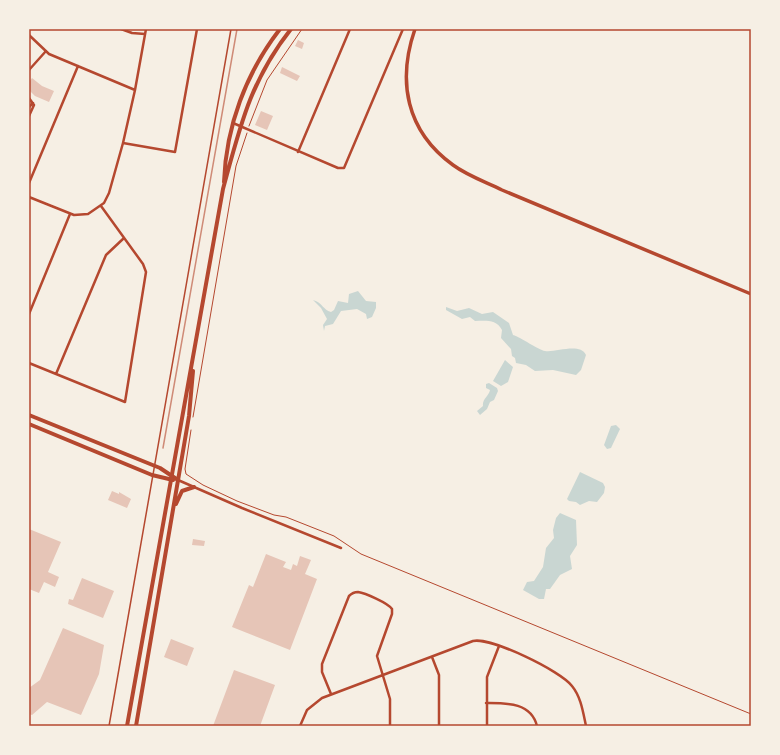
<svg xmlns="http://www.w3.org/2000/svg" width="780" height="755" font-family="'Roboto Condensed',sans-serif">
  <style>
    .water { fill: #c9d6d2 }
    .building { fill: #e6c5b7 }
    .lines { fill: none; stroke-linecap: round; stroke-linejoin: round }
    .path { stroke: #b5482f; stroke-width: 1 }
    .service { stroke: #b5482f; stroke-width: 1.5 }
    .minor { stroke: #b5482f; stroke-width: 2.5 }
    .tertiary { stroke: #b5482f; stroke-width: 3.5 }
    .secondary { stroke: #b5482f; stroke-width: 4 }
    .primary { stroke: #b5482f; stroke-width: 4 }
    .rail { stroke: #cf8b77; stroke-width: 1.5 }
    .neatline { fill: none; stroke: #b5482f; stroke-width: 1.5 }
  </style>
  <rect width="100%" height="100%" fill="#f6efe4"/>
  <!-- water -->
  <path class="water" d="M358,291L366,301L376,302V308L372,317L367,319L366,314L357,309L341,311L333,324L325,326L324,331L323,325L327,319L321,308L313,300C323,303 323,310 331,312L334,310L338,301L348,303L349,294Z
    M446,307L457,311L469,308L482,314L493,312L509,323L513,335C521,337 538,350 545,351C555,353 580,342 586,355L581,370L576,375L553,370L535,371L526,365L516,363L515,358L512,356L511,349L501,338L502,330C496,319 486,321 475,321L470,317L462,319L446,310Z
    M505,360L513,367L508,382L501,386L493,381Z
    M489,383L497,388L498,391L494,400L490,402L487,409L480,415L477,411L483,406C482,399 489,396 490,390L486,388V384Z
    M616,425L620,429L611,448L607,449L604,445L611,426Z
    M580,472L603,483L605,487L604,493L597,502L589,501L580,505L576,502L569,501L567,499Z
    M560,513L576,520L577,545L570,556L572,569L560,575L550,589H546L544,599H539L523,590L527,582L534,581L543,567L546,548L554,538L553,530L556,518Z"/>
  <!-- building -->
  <path class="building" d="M298,40L304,43L302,49L295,46Z
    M282,67L300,76L297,81L280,73Z
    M32,78L42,86L54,91L49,102L35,96L29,90V82Z
    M261,111L273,116L267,130L255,125Z
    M112,491L119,494V492L131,499L127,508L108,500Z
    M29,529L61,542L48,572L59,577L55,587L44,582L39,593L29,589Z
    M193,539L205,541L204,546L192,545Z
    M266,554L286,562L283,567L291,570L293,564L297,566L300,556L311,560L305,574L317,579L290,650L232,627L249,585L253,587Z
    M82,578L114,591L103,618L68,604L69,599L73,600Z
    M63,628L104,645L99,674L81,715L47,702L32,715L29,714V688L40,680Z
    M171,639L194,648L187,666L164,657Z
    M234,670L275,685L260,726H213Z"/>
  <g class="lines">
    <!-- path -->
    <path class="path" d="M249,126L267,80L302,29
      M193,417L236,166L247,133
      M191,430L185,469L186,474L203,485L237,501L274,515L286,517L334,536L361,554L751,714"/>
    <!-- service -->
    <path class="service" d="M109,726L231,29"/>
    <!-- minor -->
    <path class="minor" d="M121,29L132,33L145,34
      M29,35L49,54L135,90
      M29,70L46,51
      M29,98L34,105L29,116
      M29,107L33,103
      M233,123L338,168H344L403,29
      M123,143L175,152L197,29
      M298,152L350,29
      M29,183L78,66
      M29,197L74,215L88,214L104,203L109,193L123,143L135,90L146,29
      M29,314L70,214
      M29,363L125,402L146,272L143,264L101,206
      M56,374L106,255L124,238
      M178,480L242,508L341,548
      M432,657L439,675V726
      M331,694L322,672V664L349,596C352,593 354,592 358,592C365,593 388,603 392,609V614L377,656L390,699V726
      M486,703C506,703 531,702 537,726
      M300,726L307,710L322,698L473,641C491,637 561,671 572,686C581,697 583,712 586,726
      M487,726V677L499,646"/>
    <!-- tertiary -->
    <path class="tertiary" d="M415,29C397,81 406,131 453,165C468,176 486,182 502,190L751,294"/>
    <!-- secondary -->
    <path class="secondary" d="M29,415L160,468L178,480
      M29,424L152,475L173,480"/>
    <!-- primary -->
    <path class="primary" d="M224,182C226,126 246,73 280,29
      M176,504L182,491L194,487
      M127,726L223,189C240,127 250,81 291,29
      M136,726L189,416L193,371"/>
    <!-- rail -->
    <path class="rail" d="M163,448L237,29"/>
  </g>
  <!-- border -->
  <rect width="780" height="755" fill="none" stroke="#f6efe4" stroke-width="60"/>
  <rect x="30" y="30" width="720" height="695" class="neatline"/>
</svg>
